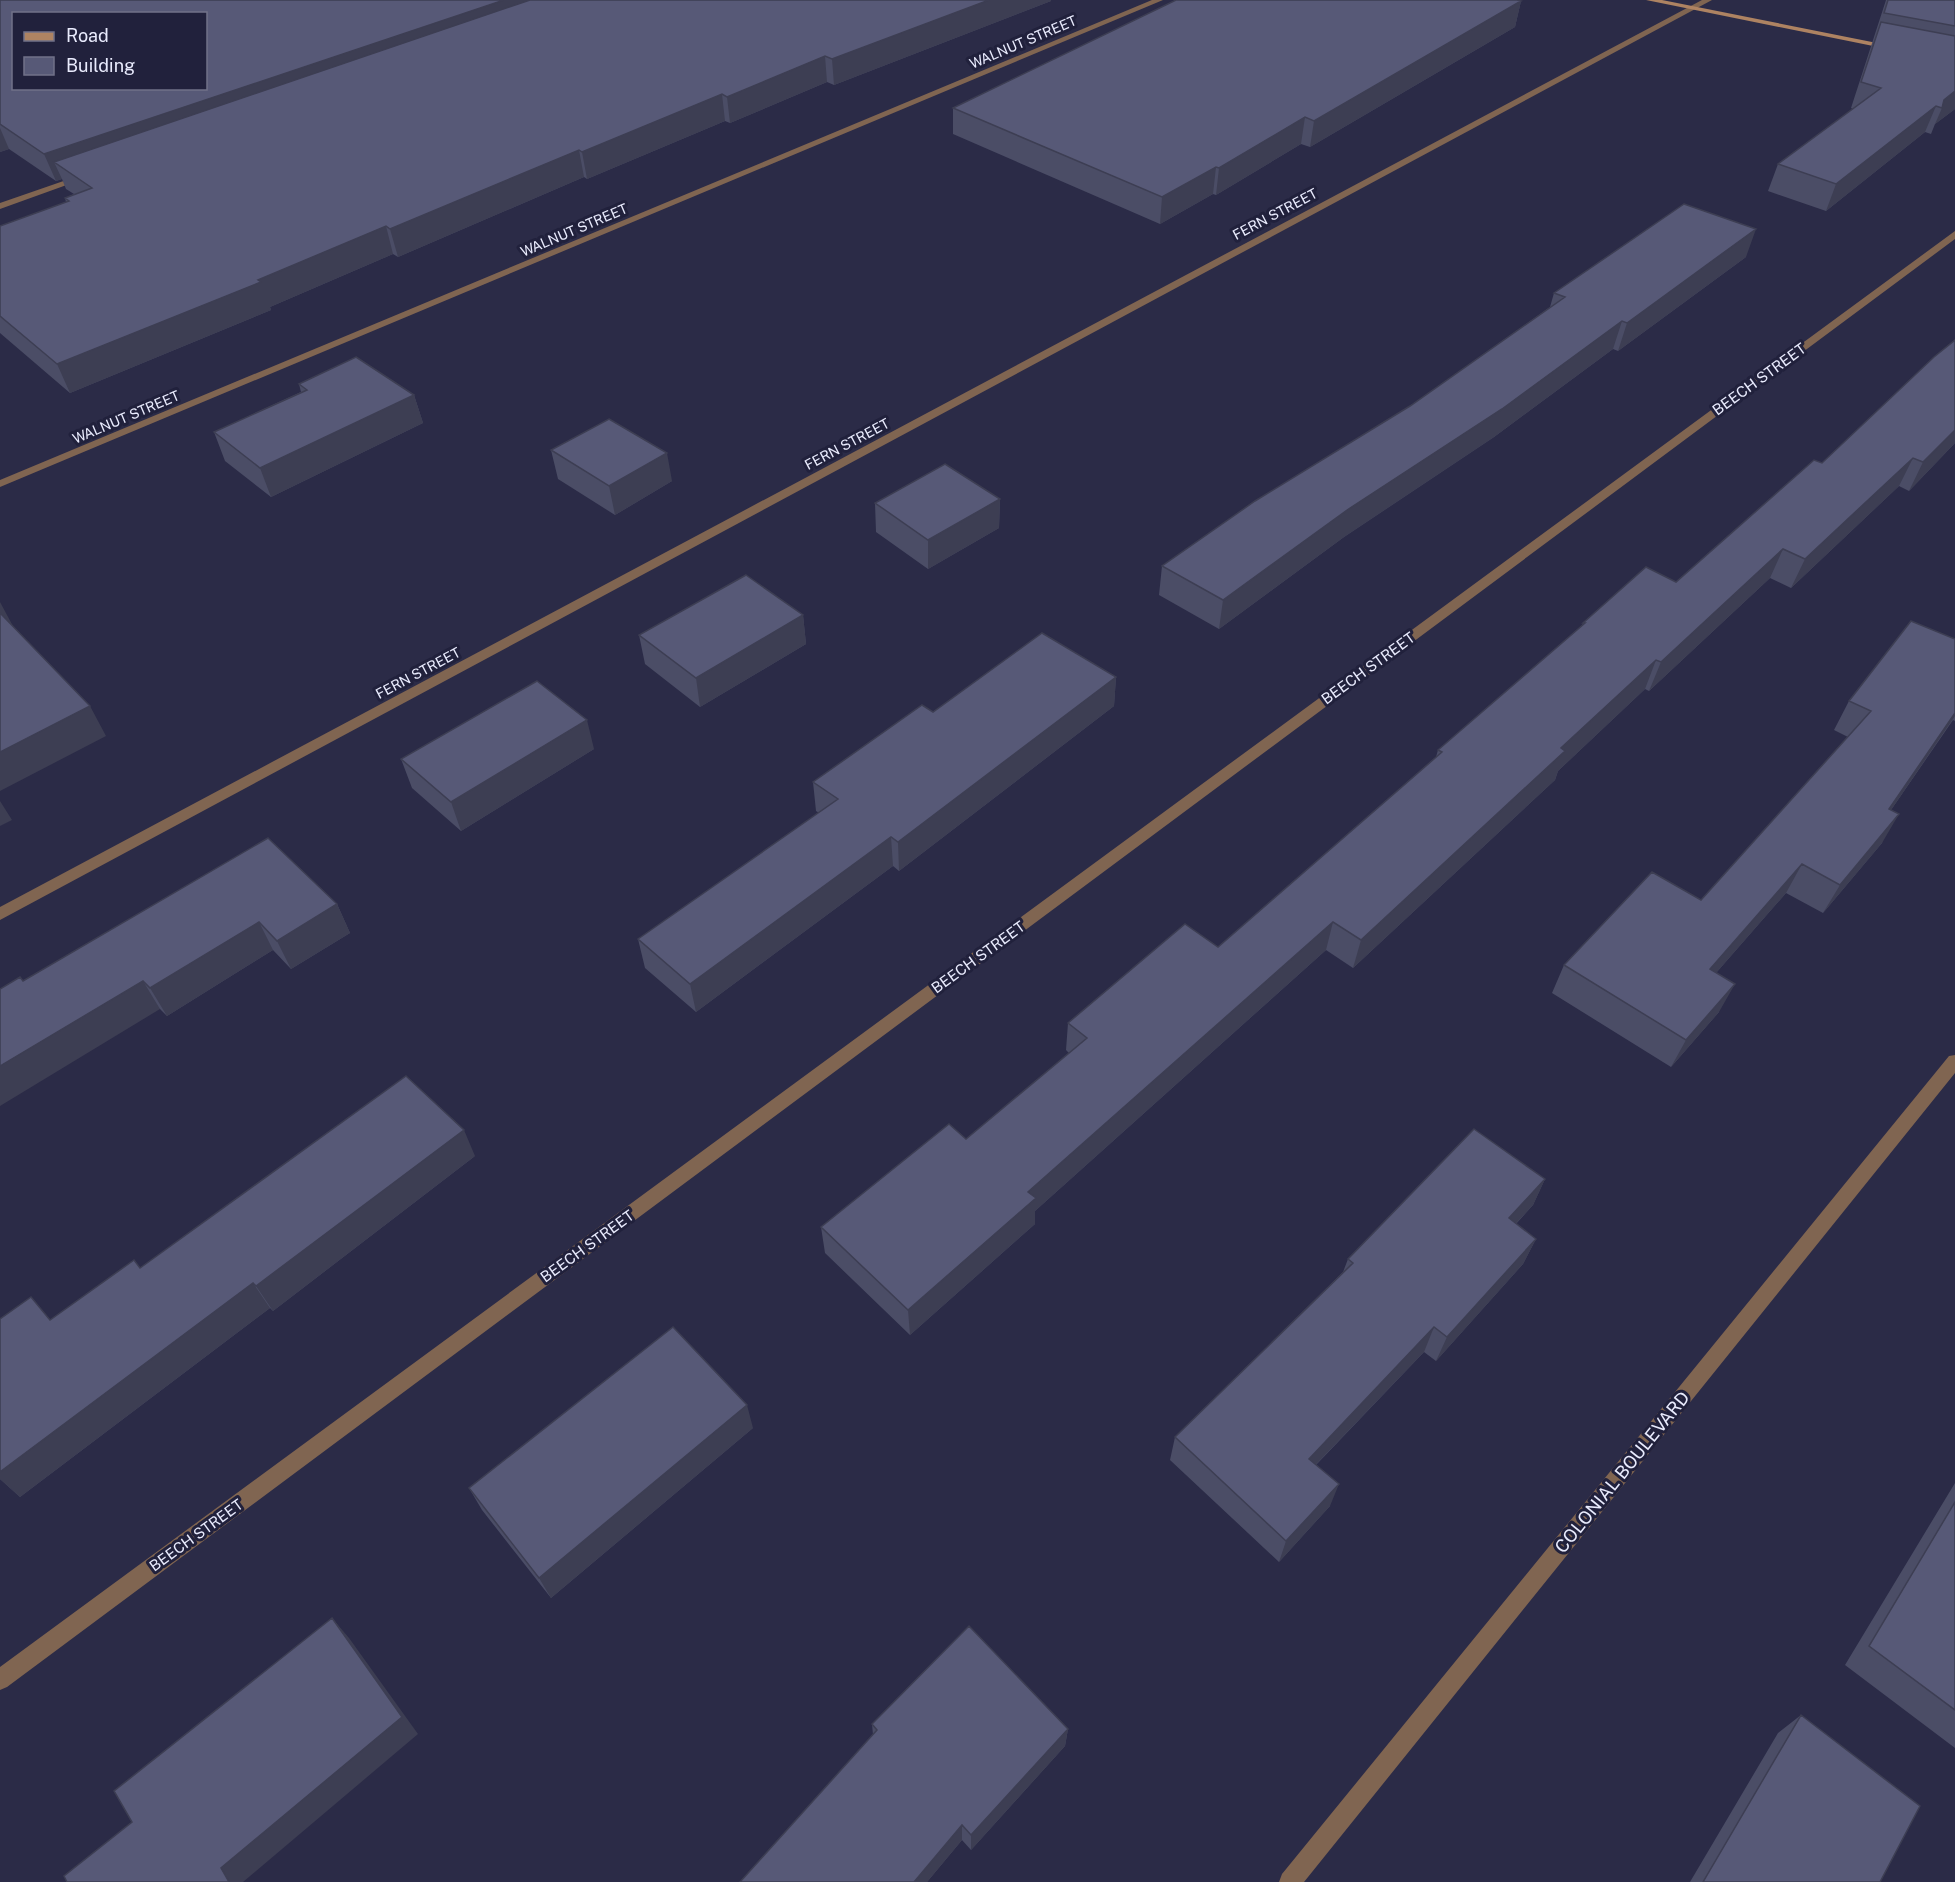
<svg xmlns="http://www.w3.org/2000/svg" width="1955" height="1882" font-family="'Public Sans',sans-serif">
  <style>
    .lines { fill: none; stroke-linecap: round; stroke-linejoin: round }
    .street { fill: #806551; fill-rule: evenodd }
    .secondary { fill: #ae8362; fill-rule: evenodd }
    .wall { fill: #4b4d66 }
    .shaded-wall { fill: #3d3e53 }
    .building { fill: #575977; stroke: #3d3e53; stroke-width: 1.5; fill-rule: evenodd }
    .labels { text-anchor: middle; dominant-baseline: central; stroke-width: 6; stroke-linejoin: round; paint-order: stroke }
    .far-street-label { font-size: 14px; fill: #e9ebfd; stroke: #21213c }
    .street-label { font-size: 15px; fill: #e9ebfd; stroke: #21213c }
    .near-street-label { font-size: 18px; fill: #e9ebfd; stroke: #21213c }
  </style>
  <rect width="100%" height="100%" fill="#2b2b47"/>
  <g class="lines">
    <!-- street -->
    <path class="street" d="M1152,0H1163L0,487V480Z
      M1702,0H1712L0,920V907Z
      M78,176L86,178L0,209V203Z
      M1955,231V239L7,1687L0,1690V1667Z
      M1955,1055V1073L1304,1882H1279L1282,1874L1949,1056Z"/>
    <!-- secondary -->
    <path class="secondary" d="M1646,0H1662L1897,47L1893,50Z"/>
  </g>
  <!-- wall -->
  <path class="wall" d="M0,0L1051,1L834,85L827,82L730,123L725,121L587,179L584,177L398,257L393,254L270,307L271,310L70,393L0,333V226L66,202L65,198L74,194L66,189L62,179L56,181L9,149L0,152Z
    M1886,0H1955V109L1935,124L1931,134L1925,132L1826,211L1768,191L1778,164L1853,109L1851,108Z
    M1521,1L1515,27L1310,147L1301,144L1216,195L1213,194L1160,224L953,134V108Z
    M1746,257L1618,351L1613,349L1494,437L1344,537L1219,629L1159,595L1162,566L1410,406L1550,307L1554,293Z
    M299,384L414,395L423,423L271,497L225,461L214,432L301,392Z
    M1955,443L1909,491L1899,486L1791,588L1770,578L1649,691L1645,689L1558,771L1555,780L1353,968L1326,950L1035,1211V1224L910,1335L825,1253L821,1227L966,1139L1069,1053L1066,1050L1068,1023L1218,947L1436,757L1438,750L1582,626L1583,623L1676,582L1822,463Z
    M551,450L672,481L615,515L558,479Z
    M1000,499L999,528L928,569L876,532L875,503Z
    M803,615L806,644L700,707L645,664L639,635Z
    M1955,639V721L1953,720L1891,810L1882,843L1823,913L1786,893L1716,973L1719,1012L1671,1067L1552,993L1564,965L1701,900L1848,737L1834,730L1849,701Z
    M1116,677L1114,706L899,871L893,866L696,1012L645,968L638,939L819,813L816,811L813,782L933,712Z
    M594,749L461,831L412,788L401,759Z
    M337,904L350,933L291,969L273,950L167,1016L160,1009L23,981Z
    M475,1156L273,1311L270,1308L20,1497L0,1479V1319L51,1320L140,1268Z
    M1545,1179L1533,1205L1516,1224L1536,1239L1523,1264L1436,1361L1424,1352L1316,1465L1330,1506L1279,1562L1170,1460L1175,1437L1343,1272L1348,1259Z
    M753,1428L551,1598L482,1510L469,1488Z
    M1955,1483V1748L1845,1665Z
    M1801,1715L1880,1882H1690L1778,1733Z
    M872,1724L1068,1729L1065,1746L971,1850L962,1840L927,1882H740L873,1735Z"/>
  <!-- shaded-wall -->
  <path class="shaded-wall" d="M504,0H582L54,162L62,179L56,181L44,154Z
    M989,0H1051V1L834,85L832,59Z
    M1521,1L1515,27L1310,147L1314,121Z
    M825,56L827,82L730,123L727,97Z
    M1955,91V109L1935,124L1942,108L1944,100Z
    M722,94L725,121L587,179L582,152Z
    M1936,106L1925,132L1826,211L1836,184Z
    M1305,117L1301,144L1216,195L1219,168Z
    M0,128L9,149L0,152Z
    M579,150L584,177L398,257L390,229Z
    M1216,167L1213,194L1160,224L1162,197Z
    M386,226L393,254L270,307L271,310L70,393L57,364Z
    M1756,229L1746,257L1618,351L1627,323Z
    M1622,321L1613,349L1494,437L1344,537L1219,629L1223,600L1350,508Z
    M414,395L423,423L271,497L260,468Z
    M1955,430V443L1909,491L1923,462Z
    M667,453L672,481L615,515L609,486Z
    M1913,458L1899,486L1791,588L1805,559Z
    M1000,499L999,528L928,569V540Z
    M1783,549L1770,578L1649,691L1661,662Z
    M0,602L14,628L0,621Z
    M803,615L806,644L700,707L696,678Z
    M1656,660L1645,689L1558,771L1555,780L1353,968L1361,940L1561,748Z
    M1116,677L1114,706L899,871L898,842Z
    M90,706L106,736L0,791V752Z
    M1955,713V716L1872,838L1889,809Z
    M587,720L594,749L461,831L451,802Z
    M0,801L12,820L0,826Z
    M1899,814L1882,843L1823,913L1840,885Z
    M891,837L893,866L696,1012L690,984Z
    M1802,864L1786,893L1695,997L1710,969Z
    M337,904L350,933L291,969L277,941Z
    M259,922L273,950L167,1016L150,988Z
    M1333,922L1326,950L1035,1211V1224L910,1335L908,1310L1028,1192Z
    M143,981L160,1009L0,1106V1066Z
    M1735,984L1719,1012L1671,1067L1686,1040Z
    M464,1130L475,1156L273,1311L256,1286Z
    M1545,1179L1533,1205L1497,1244L1509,1218Z
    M1536,1239L1523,1264L1436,1361L1447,1337Z
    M253,1283L270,1308L20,1497L0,1479V1472Z
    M1434,1327L1424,1352L1300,1481L1309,1459Z
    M747,1405L753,1428L551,1598L539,1578Z
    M1339,1484L1330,1506L1279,1562L1286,1541Z
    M332,1618L349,1638L418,1734L243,1882H229L221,1868Z
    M1068,1729L1065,1746L971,1850V1835Z
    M962,1825V1840L927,1882H914Z"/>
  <!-- building -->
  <path class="building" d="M0,0H504L44,154L0,124ZM14,14H206V88H14Z
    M530,0H989L832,59L825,56L727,97L722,94L582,152L579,150L390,229L386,226L258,280L261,282L57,364L0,316V226L69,201L65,198L92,188L54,162Z
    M1176,0H1517L1521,1L1314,121L1305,117L1219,168L1216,167L1162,197L953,108Z
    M1888,0H1955V26L1884,13Z
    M1881,22L1955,36V91L1944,100L1942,108L1936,106L1836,184L1778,164L1881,88L1861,82Z
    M1684,204L1756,229L1627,323L1622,321L1502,409L1350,508L1223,600L1162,566L1255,501L1410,406L1565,297L1554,293Z
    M1955,340V430L1923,462L1913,458L1805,559L1783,549L1661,662L1656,660L1561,748L1565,751L1361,940L1333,922L1028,1192L1036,1198L908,1310L821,1227L949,1124L966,1139L1087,1038L1068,1023L1185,924L1218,947L1442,752L1438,750L1585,623H1583L1646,567L1676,582L1814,460L1822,463L1934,357Z
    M356,357L414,395L260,468L214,432L307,390L299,384Z
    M609,419L667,453L609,486L551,450Z
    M945,464L1000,499L928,540L875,503Z
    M746,575L803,615L696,678L639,635Z
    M0,613L90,706L0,752Z
    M1911,621L1955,639V713L1889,809L1899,814L1840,885L1802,864L1710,969L1735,984L1686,1040L1564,965L1652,872L1701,900L1871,711L1849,701Z
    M1042,633L1116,677L898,842L891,837L690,984L638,939L838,799L813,782L922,705L933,712Z
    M537,681L587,720L451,802L401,759Z
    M268,838L337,904L277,941L259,922L150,988L143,981L0,1066V989L20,977L23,981Z
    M406,1076L464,1130L256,1286L253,1283L0,1472V1319L31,1297L50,1320L134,1260L140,1268Z
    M1474,1129L1545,1179L1509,1218L1536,1239L1447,1337L1434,1327L1309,1459L1339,1484L1286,1541L1175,1437L1353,1263L1348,1259Z
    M673,1327L747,1405L539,1578L469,1488Z
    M1955,1502V1710L1869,1646Z
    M332,1618L402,1717L221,1868L229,1882H67L64,1876L132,1822L114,1791Z
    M969,1626L1068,1729L971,1835L962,1825L914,1882H740L877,1730L872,1724Z
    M1801,1715L1920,1806L1880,1882H1703Z"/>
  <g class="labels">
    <!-- far-street labels -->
    <g class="far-street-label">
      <text transform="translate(1023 42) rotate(-23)">WALNUT STREET</text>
      <text transform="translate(1275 214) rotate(-28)">FERN STREET</text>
      <text transform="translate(574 230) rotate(-23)">WALNUT STREET</text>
      <text transform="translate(126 417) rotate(-23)">WALNUT STREET</text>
      <text transform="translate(847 444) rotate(-28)">FERN STREET</text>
      <text transform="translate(418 673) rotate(-28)">FERN STREET</text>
    </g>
    <!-- street labels -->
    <g class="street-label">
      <text transform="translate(1759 379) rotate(-36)">BEECH STREET</text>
      <text transform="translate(1368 668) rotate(-36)">BEECH STREET</text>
      <text transform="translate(978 957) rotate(-36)">BEECH STREET</text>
      <text transform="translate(587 1246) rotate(-36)">BEECH STREET</text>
      <text transform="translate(196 1535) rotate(-36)">BEECH STREET</text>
    </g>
    <!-- near-street labels -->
    <g class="near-street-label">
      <text transform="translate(1622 1472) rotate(-51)">COLONIAL BOULEVARD</text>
    </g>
  </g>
  <!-- legend -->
  <rect x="12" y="12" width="195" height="78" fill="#21213c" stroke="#717289" stroke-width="1.5"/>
  <rect x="24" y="32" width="30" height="9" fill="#ae8362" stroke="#717289" stroke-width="1.5"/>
  <text x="66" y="42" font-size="18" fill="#e9ebfd">Road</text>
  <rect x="24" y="57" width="30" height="18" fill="#575977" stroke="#717289" stroke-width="1.5"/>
  <text x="66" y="72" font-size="18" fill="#e9ebfd">Building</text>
</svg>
